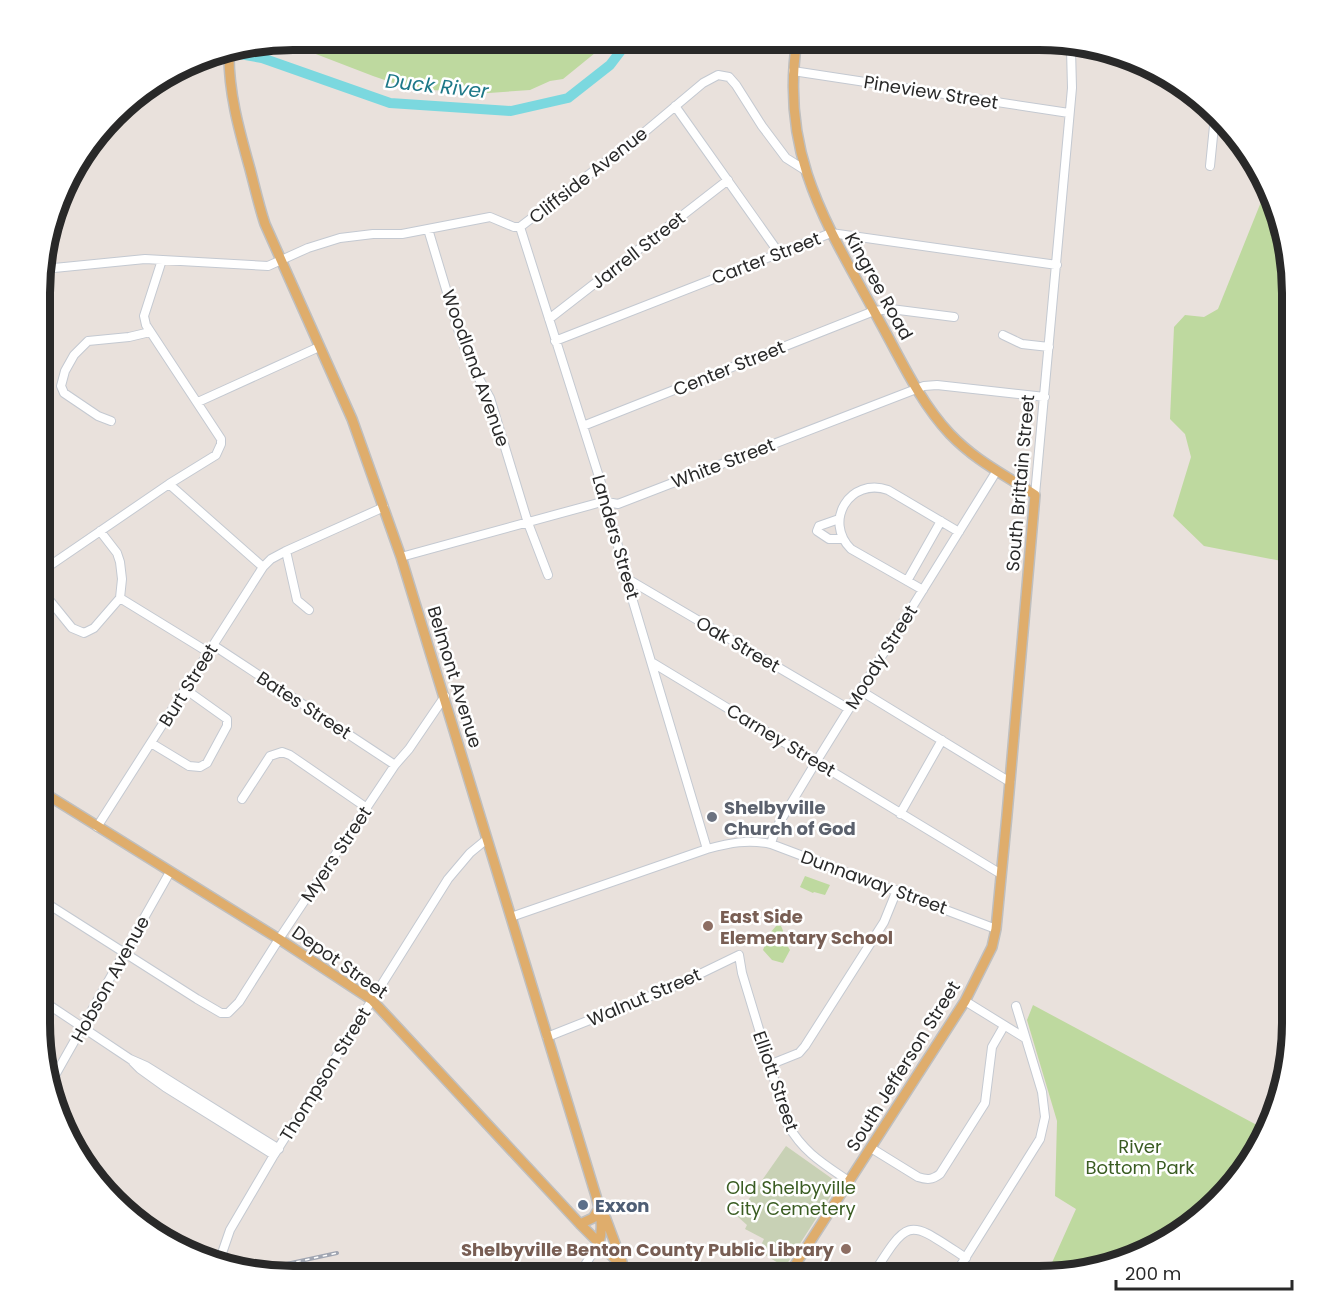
<svg xmlns="http://www.w3.org/2000/svg" width="1332" height="1316" font-family="Poppins,sans-serif">
  <style>
    .green { fill: #bed99f }
    .cemetery { fill: #c8d1b5 }
    .lines { fill: none; stroke-linecap: round; stroke-linejoin: round }
    .river { stroke: #7bd8df; stroke-width: 10 }
    .minor-casing { stroke: #c4c9d1; stroke-width: 10 }
    .major-casing { stroke: #bfbfbf; stroke-width: 12 }
    .minor { stroke: #fff; stroke-width: 8 }
    .major { stroke: #dfad6c; stroke-width: 9 }
    .rail-casing { stroke: #a0a5b1; stroke-width: 4 }
    .rail { stroke: #fff; stroke-width: 1.5; stroke-dasharray: 4.5; stroke-linecap: butt }
    .worship-dot { fill: #6b7280; stroke: #fff; stroke-width: 2 }
    .education-dot { fill: #8d6e63; stroke: #fff; stroke-width: 2 }
    .service-dot { fill: #5c6f8a; stroke: #fff; stroke-width: 2 }
    .labels { text-anchor: middle; dominant-baseline: central; stroke-width: 5; stroke-linejoin: round; paint-order: stroke }
    .street-label { font-size: 18px; fill: #292929; stroke: #fff }
    .worship-label { font-size: 18px; font-weight: bold; fill: #5b616d; stroke: #fff; text-anchor: start }
    .education-label { font-size: 18px; font-weight: bold; fill: #785e54; stroke: #fff; text-anchor: start }
    .park-label { font-size: 18px; fill: #3a5c22; stroke: #fff }
    .service-label { font-size: 18px; font-weight: bold; fill: #4e5e75; stroke: #fff; text-anchor: start }
    .water-label { font-size: 20px; font-style: italic; fill: #1d7888; stroke: #fff }
    .rim { fill: none; stroke: #292929; stroke-width: 8 }
  </style>
  <rect width="100%" height="100%" fill="#e9e1dc"/>
  <!-- green -->
  <path class="green" d="M293,39L611,40L563,79L550,81L530,90L489,93L411,89L373,76L282,41Z
    M1267,187L1279,211L1292,277V563L1204,546L1173,516L1191,457L1185,434L1170,419L1174,327L1185,315L1204,317L1218,309Z
    M805,876L830,885L825,895L814,892L813,893L800,887Z
    M777,925L781,926C785,933 784,941 790,950L783,963L772,960L763,950L770,933Z
    M1033,1005L1268,1131L1267,1136L1193,1225L1121,1263L1055,1276H1046L1076,1209L1055,1196L1057,1121L1027,1020Z"/>
  <!-- cemetery -->
  <path class="cemetery" d="M786,1146L834,1180L837,1186L785,1267L758,1251L764,1239L745,1229L747,1225L737,1216Z"/>
  <g class="lines">
    <!-- river -->
    <path class="river" d="M223,51L262,58L390,103L511,111L568,98L610,65L629,40"/>
    <!-- minor casing -->
    <g class="minor-casing">
      <path id="minor" d="M793,71L1069,113
        M675,106L779,253
        M1210,166L1215,116
        M520,227L607,502L626,578L707,849
        M428,229L461,339L474,370L490,398L528,523L548,575
        M44,269L145,259L268,266L308,248L340,238L373,234H402L490,217L514,227H520L641,135L703,83L718,75L729,77L736,85L762,126L786,158L805,170
        M549,319L728,180
        M1003,335L1022,344L1049,347
        M555,341L831,233L1057,265
        M198,402L319,347
        M111,421L98,416L64,393L61,386L65,371L74,355L88,341L129,337L150,332
        M583,426L874,311L891,309L954,317
        M169,484L263,567
        M1035,495L1072,88L1071,49L1068,41
        M839,519L819,526L817,531L829,539H842
        M286,551L297,600L309,610
        M401,557L598,503L607,502L618,504L924,386L937,385L1045,397
        M42,571L169,484L216,455L221,444V439L146,325L144,316L162,260
        M626,578L849,709
        M907,581L941,521
        M923,590L851,549C823,521 850,477 888,490L959,532
        M42,591L72,628L84,633L94,628L120,598L122,579L120,562L117,553L100,531
        M120,598L208,652
        M213,645L395,765
        M653,663L1001,874
        M861,691L1010,782
        M151,743L189,766L200,767L207,763L227,726V719L185,689
        M242,799L270,756L282,752L290,755L367,808
        M900,814L942,740
        M97,827L263,567L271,559L286,551L384,507
        M771,844L775,830L816,762L996,472
        M40,899L197,999L221,1013H228L239,1002L279,939L395,765L409,749L445,696
        M511,917L707,849C730,843 747,839 771,844L996,929
        M40,999L130,1059L146,1066L279,1149
        M965,1001L1025,1038
        M547,1037L673,987L739,955L742,973L788,1125C804,1153 824,1164 850,1182
        M133,1062L140,1069L165,1087L274,1155
        M769,1065L799,1053L805,1046L884,922L897,890
        M49,1086L170,872
        M871,1148L918,1177C927,1180 932,1180 940,1174L985,1103L992,1047L1004,1026
        M220,1259L230,1230L274,1155L372,1000L448,879L470,853L487,839
        M578,1276L599,1243
        M872,1276C910,1215 908,1220 966,1258
        M954,1276L1040,1139L1045,1117L1042,1092L1016,1006"/>
    </g>
    <!-- major casing -->
    <g class="major-casing">
      <path id="major" d="M229,50C228,91 239,130 250,169C255,188 259,206 265,224L352,419L401,557L596,1196C600,1212 604,1227 599,1243
        M41,791L279,939L372,1000L580,1224L616,1260L637,1276
        M580,1224L593,1218L599,1208L606,1219L622,1262
        M788,1276L965,1001L992,947L996,929L1007,815L1035,495C1004,474 977,462 950,434C920,402 901,360 880,322C828,226 779,156 797,40"/>
    </g>
    <!-- minor -->
    <use href="#minor" class="minor"/>
    <!-- major -->
    <use href="#major" class="major"/>
    <!-- rail casing -->
    <g class="rail-casing">
      <path id="rail" d="M252,1269L268,1268L337,1253"/>
    </g>
    <!-- rail -->
    <use href="#rail" class="rail"/>
  </g>
  <!-- markers -->
  <circle class="worship-dot" cx="712" cy="817" r="6"/>
  <g class="education-dot">
    <circle cx="708" cy="926" r="6"/>
    <circle cx="846" cy="1249" r="6"/>
  </g>
  <circle class="service-dot" cx="583" cy="1205" r="6"/>
  <g class="labels">
    <!-- street labels -->
    <g class="street-label">
      <text transform="translate(931 92) rotate(9)">Pineview Street</text>
      <text transform="translate(588 175) rotate(-38)">Cliffside Avenue</text>
      <text transform="translate(638 250) rotate(-38)">Jarrell Street</text>
      <text transform="translate(766 258) rotate(-21)">Carter Street</text>
      <text transform="translate(879 286) rotate(61)">Kingree Road</text>
      <text transform="translate(476 368) rotate(70)">Woodland Avenue</text>
      <text transform="translate(729 368) rotate(-22)">Center Street</text>
      <text transform="translate(723 463) rotate(-21)">White Street</text>
      <text transform="translate(1020 483) rotate(-85)">South Brittain Street</text>
      <text transform="translate(616 537) rotate(74)">Landers Street</text>
      <text transform="translate(738 644) rotate(30)">Oak Street</text>
      <text transform="translate(881 657) rotate(-58)">Moody Street</text>
      <text transform="translate(455 677) rotate(73)">Belmont Avenue</text>
      <text transform="translate(188 685) rotate(-58)">Burt Street</text>
      <text transform="translate(304 705) rotate(33)">Bates Street</text>
      <text transform="translate(781 740) rotate(31)">Carney Street</text>
      <text transform="translate(336 854) rotate(-56)">Myers Street</text>
      <text transform="translate(874 882) rotate(20)">Dunnaway Street</text>
      <text transform="translate(340 962) rotate(35)">Depot Street</text>
      <text transform="translate(110 979) rotate(-61)">Hobson Avenue</text>
      <text transform="translate(644 997) rotate(-23)">Walnut Street</text>
      <text transform="translate(903 1066) rotate(-58)">South Jefferson Street</text>
      <text transform="translate(325 1074) rotate(-58)">Thompson Street</text>
      <text transform="translate(776 1081) rotate(71)">Elliott Street</text>
    </g>
    <!-- worship labels -->
    <g class="worship-label">
      <text x="724" y="807">Shelbyville<tspan x="724" dy="21">Church of God</tspan></text>
    </g>
    <!-- education labels -->
    <g class="education-label">
      <text x="720" y="916">East Side<tspan x="720" dy="21">Elementary School</tspan></text>
      <text x="834" y="1249" text-anchor="end">Shelbyville Benton County Public Library</text>
    </g>
    <!-- park labels -->
    <g class="park-label">
      <text x="1140" y="1146">River<tspan x="1140" dy="21">Bottom Park</tspan></text>
      <text x="791" y="1187">Old Shelbyville<tspan x="791" dy="21">City Cemetery</tspan></text>
    </g>
    <!-- service labels -->
    <g class="service-label">
      <text x="595" y="1205">Exxon</text>
    </g>
    <!-- water labels -->
    <g class="water-label">
      <text transform="translate(437 86) rotate(6)">Duck River</text>
    </g>
  </g>
  <!-- crop -->
  <path d="M0 0H1332V1316H0ZM293 50H1039A243 243 0 0 1 1282 293V1023A243 243 0 0 1 1039 1266H293A243 243 0 0 1 50 1023V293A243 243 0 0 1 293 50Z" fill="#fff" fill-rule="evenodd"/>
  <path class="rim" d="M293 50H1039A243 243 0 0 1 1282 293V1023A243 243 0 0 1 1039 1266H293A243 243 0 0 1 50 1023V293A243 243 0 0 1 293 50Z"/>
  <!-- scale -->
  <path d="M1116 1280v9h176v-9" fill="none" stroke="#292929" stroke-width="3"/>
  <text x="1125" y="1280" font-size="18" fill="#292929" stroke="#ffffff" stroke-width="4.5" paint-order="stroke">200 m</text>
</svg>
